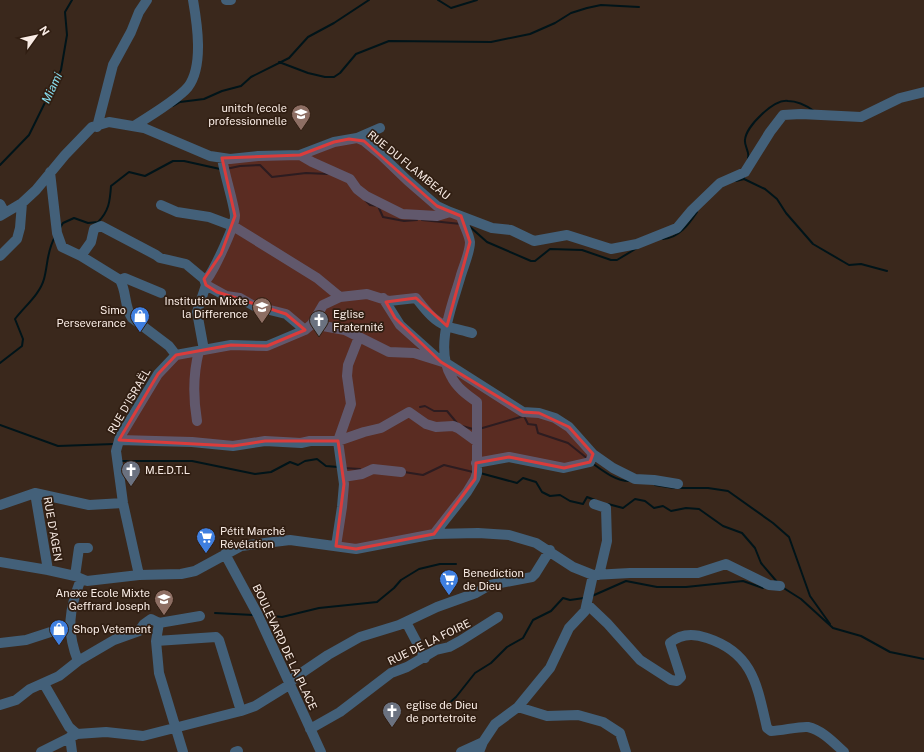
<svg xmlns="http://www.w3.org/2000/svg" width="924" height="752" font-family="'Public Sans',sans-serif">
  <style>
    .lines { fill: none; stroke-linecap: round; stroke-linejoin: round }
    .stream { stroke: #001419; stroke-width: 2 }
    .minor { stroke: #436079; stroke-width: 10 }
    .marked { fill: #da3c3b; fill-opacity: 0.2; stroke: #da3c3b; stroke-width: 3; stroke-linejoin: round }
    .labels { text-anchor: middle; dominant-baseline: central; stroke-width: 3.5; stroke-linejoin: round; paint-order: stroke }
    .poi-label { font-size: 11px; fill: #f9ece5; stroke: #301e12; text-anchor: start }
    .street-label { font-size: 11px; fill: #f9ece5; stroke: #301e12 }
    .water-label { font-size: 12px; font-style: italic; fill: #89e0f2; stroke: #301e12 }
  </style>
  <rect width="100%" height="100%" fill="#3a281c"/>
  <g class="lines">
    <!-- stream -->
    <path class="stream" d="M438,0L451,8L477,0
      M279,62L308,73L325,77H334L340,73L356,54L389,41L491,42L530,34L555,23L571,13L587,8L601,5L639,7
      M173,106L180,102L204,99L222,91L241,86L251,77L289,58L308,37L334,23L369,0
      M748,158C750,152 744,146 745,140C746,126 774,99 788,101C798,101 807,106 814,111
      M0,165L29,135L61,70L67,35L65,12L72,0
      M226,169L240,166L260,165L272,177L306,173L328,174
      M744,179L765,189L777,199L786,213L813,244L849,265L861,264L887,271
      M736,181L744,179V176
      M365,200L370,205L378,206L383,217L404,221L417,220
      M422,220L461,224
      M469,226L487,242L531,261H535L550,249L582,250L611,260H617L637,248
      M60,228L63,223L74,218L88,223L98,222C109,211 110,201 111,186L129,172L145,176L173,161H184L220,169
      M663,239C679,238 689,224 697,212
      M0,363L22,346L23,339L15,319C25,306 40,294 44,279C48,264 47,250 55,237
      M420,407L425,406L434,411H447L457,423
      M0,425L58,446L114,444
      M462,426L473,429
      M479,429L524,416L528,424L536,425L538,433L568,443L588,459
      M122,461H192L255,474L271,472L290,462L298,465L305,461L317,459L326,466L338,467
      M592,463C603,471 616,481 629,481
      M344,468L360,469
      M404,472L423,475L444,465L473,472
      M480,473L517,483L523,478L536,482L542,492L550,496L560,495L570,501L583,504L587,497L595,500
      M655,485L674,488
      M679,488H708L728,491L773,523L789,537L810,596L830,624
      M608,504L623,508L635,499L645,501L654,508L663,506L671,511L686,508L699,509L723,526L742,533L755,548L761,563L778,583
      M782,587L801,599L833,628L861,636L890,652L924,659
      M592,596L626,581L657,587H686L743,581L763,588
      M215,613L253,615
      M262,615L282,617L319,608L377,602L394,588L401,580L419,569L440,564H456
      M446,706L456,697L475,673L491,663L507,647L523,638L533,620L551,611L563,598L570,600L584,598"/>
    <!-- minor -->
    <path class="minor" d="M226,0H231
      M134,126C147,118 179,98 188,87C204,66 197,23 193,0
      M97,127L113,65L131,32L139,12L147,0
      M357,138L380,128
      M300,155L312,162L350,179L357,189L366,196L402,214L437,216L450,212
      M50,172L57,233L62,247L81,256L120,280C127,292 124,307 132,318L169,346L176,355
      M0,204L5,213
      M161,205L177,212L209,217L233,226L317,278L340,297
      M0,216L22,203L36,190L65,155L92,127L109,122L144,128L210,156L230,159L258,156L300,155L334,142L357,138L364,141L381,155L407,180L437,206L450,212L492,228L511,230L534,241L567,235L611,249L637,244L677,228L692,210L720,183L745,172L770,132L783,115L801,114L861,117L900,98L924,92
      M0,256L17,239L20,228L22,203
      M81,256L91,242L94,229L101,226L156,255L160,258L186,264L204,279L206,285L197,312L204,350
      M204,279H207C214,270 236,224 235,215C232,196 225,177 222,158
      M120,280L125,278L161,293
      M206,285L226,296L240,298L254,306L286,314L305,330
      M383,298L400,325L437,358
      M312,324L345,330L389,352L414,353L446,363L523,412L539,413L555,418L569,427L593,454L613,468L635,479L654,480L678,484
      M197,421C193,397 193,374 199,351
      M119,440L192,442L233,446L265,441L301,443L310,441H338L364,432L381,428L409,412L426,424L436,427L453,426L458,428L476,441
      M476,463L509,457L564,468L590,462L593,454
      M343,477L362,474L373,469L401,472
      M35,493L48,570
      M594,504L606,508L607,541L599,575
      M0,505L35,493L89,505L123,503
      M434,534L467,492L475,479L477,473V402C467,395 456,387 451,376C434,346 453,304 461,275C464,265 470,252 470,242C469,234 463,224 461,216
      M336,546L342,507L344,484L338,441L351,404L347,376L348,365L359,337
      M225,554L258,615L321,752
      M0,562L48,570L75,576L87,581L139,575L181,574L195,571L241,546L257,544L290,540L356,549L434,534L478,533L509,535L536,543L573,567L593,575L630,573H698L726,564L769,585L780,586
      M139,575L123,503L116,451L120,437L158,374L176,355L231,345L267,346L305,330L312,324L323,305L340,297L367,294L389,301L416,298C424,308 434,322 447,326C454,329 463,330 472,333
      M75,576L79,548H88
      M587,604L607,623L640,660L671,680L677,681L681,677L670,643C680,634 693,633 707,638C753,653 757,685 767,728L771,731C781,731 800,726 808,727C822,730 834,743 844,752
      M406,622L425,658
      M159,623L156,641L159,673L183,752
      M156,641L216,637L219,640L241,711
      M0,643L26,640L69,626
      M78,661C66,631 69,609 81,579
      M44,684L69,727L77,734L106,732L143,736L241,711L255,706L289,685L294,678L328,655L360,637L399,625L437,607L476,593L490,585L532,577L535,574L550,550
      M0,705L16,700L30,689L59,676L78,661L114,640L139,631L144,624L151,619L159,623L200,616
      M518,707L547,716L578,715L603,722L620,733L626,752
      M310,729L340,712L391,673L407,667L436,650L449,647L460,641L498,617
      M70,737L72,752
      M41,752L77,734
      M235,752L238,751
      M461,752L483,742
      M479,752L483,742L495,724L518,707L550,668L569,628L585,611L593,575"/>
  </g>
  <!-- marked area -->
  <path class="marked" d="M349,139L364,141L437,206L461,216L470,242L447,326L416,298L386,302L395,318L441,362L523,412L539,413L569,427L593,454L590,462L564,468L509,457L476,463L475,479L434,534L356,549L336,546L344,484L338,441H265L233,446L119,440L158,374L176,355L231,345L267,346L305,330L286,314L217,292L206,285L204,279L221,254L235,216L222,158L300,155L334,142Z"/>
  <!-- icons -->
  <defs>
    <g id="school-pin" transform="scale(1)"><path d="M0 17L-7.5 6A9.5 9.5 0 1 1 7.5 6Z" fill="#8d6e63" stroke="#301e12"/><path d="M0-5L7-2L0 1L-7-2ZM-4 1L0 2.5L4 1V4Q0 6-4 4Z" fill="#fff"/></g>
    <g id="shop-pin" transform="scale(1)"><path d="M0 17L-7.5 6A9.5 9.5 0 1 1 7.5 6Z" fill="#3f7fe0" stroke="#301e12"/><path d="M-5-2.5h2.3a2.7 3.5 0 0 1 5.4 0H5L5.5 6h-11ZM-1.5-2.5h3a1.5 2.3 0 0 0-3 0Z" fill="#fff"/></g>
    <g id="church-pin" transform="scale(1)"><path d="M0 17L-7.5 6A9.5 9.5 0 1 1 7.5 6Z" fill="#6b7280" stroke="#301e12"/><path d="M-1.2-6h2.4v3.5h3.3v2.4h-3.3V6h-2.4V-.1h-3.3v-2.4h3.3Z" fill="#fff"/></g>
    <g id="supermarket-pin" transform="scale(1)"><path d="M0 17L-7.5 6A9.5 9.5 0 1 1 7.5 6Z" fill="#3f7fe0" stroke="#301e12"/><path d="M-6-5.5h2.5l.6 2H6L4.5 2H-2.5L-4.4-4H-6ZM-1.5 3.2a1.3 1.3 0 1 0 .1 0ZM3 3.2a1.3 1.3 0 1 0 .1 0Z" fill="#fff"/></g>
  </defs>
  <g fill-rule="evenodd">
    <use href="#school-pin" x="301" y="114"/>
    <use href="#school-pin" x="262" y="307"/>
    <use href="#shop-pin" x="140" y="316"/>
    <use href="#church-pin" x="319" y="320"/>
    <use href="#church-pin" x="131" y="470"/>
    <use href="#supermarket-pin" x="206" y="537"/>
    <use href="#supermarket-pin" x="449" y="579"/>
    <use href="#school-pin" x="164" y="599"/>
    <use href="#shop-pin" x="59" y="629"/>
    <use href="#church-pin" x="392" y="711"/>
  </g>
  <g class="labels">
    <!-- poi labels -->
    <g class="poi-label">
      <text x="287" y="108" text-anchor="end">unitch (ecole<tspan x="287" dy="13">professionnelle</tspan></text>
      <text x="248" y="301" text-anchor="end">Institution Mixte<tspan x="248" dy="13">la Difference</tspan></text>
      <text x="126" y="310" text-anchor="end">Simo<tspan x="126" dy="13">Perseverance</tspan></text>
      <text x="333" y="314">Eglise<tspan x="333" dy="13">Fraternité</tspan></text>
      <text x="145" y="470">M.E.D.T.L</text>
      <text x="220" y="531">Pétit Marché<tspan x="220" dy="13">Révélation</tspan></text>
      <text x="463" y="573">Benediction<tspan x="463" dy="13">de Dieu</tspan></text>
      <text x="150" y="593" text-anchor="end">Anexe Ecole Mixte<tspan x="150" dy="13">Geffrard Joseph</tspan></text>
      <text x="73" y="629">Shop Vetement</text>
      <text x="406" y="705">eglise de Dieu<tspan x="406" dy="13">de portetroite</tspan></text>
    </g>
    <!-- street labels -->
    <g class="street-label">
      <text transform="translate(409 165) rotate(39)">RUE DU FLAMBEAU</text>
      <text transform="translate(129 401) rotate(-60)">RUE D'ISRAËL</text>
      <text transform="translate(53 529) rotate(80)">RUE D'AGEN</text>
      <text transform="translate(429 642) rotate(-26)">RUE DE LA FOIRE</text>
      <text transform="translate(285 647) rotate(65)">BOULEVARD DE LA PLACE</text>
    </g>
    <!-- water labels -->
    <g class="water-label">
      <text transform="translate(52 88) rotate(-65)">Miami</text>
    </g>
  </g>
  <!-- north arrow -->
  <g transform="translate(36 36) rotate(57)" stroke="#301e12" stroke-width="3" paint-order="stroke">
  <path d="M0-3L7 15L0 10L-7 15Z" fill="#f9ece5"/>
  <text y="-6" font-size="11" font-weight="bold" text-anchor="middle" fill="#f9ece5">N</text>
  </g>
</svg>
